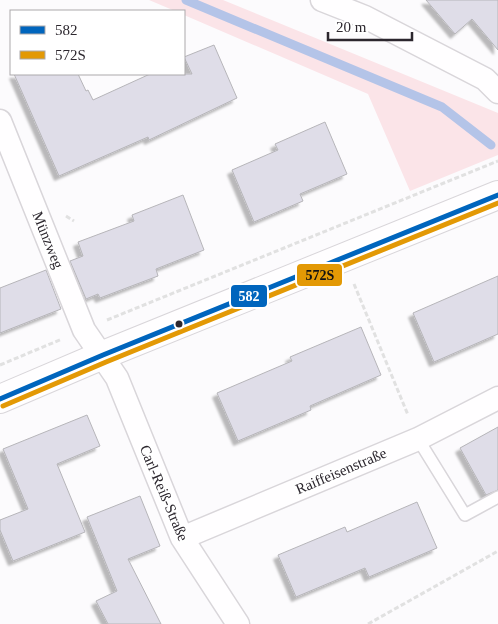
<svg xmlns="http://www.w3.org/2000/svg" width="498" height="624" font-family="Georgia,serif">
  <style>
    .green { fill: #fbe4e8 }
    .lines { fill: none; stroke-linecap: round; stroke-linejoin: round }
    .stream { stroke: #b4c4e8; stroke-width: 9 }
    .building { fill: #dfdde8; stroke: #b6b5b9; filter: url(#shadow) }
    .lane-casing { stroke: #d9d6da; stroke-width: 14 }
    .street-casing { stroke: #d9d6da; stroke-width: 25 }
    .secondary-casing { stroke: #d9d6da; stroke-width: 30 }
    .path { stroke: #e1e1e1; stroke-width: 3; stroke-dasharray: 5 2.5; stroke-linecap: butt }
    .lane { stroke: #fffeff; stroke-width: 11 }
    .street { stroke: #fffeff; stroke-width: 22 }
    .secondary { stroke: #fffeff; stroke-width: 28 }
    .bus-1-casing { stroke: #fff; stroke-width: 9 }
    .bus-2-casing { stroke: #fff; stroke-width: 9 }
    .bus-1 { stroke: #0065bd; stroke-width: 5 }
    .bus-2 { stroke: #e39905; stroke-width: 5 }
    .bus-dot { fill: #2c272e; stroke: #fff; stroke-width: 2 }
    .labels { text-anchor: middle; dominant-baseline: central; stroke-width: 5; stroke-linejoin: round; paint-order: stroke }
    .street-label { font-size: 15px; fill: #2c272e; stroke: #fff }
    .line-badge { stroke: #fff; stroke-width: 2 }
    .badge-label { font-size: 14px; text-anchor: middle; font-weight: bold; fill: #fff }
    .pale-badge-label { font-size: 14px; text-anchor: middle; font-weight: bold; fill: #111 }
  </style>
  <defs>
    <filter id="shadow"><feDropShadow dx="-4.5" dy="4.5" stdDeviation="1" flood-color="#0004"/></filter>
  </defs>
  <rect width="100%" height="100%" fill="#fcfbfd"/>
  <!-- green -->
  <path class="green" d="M149,0H223L498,113V155L410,191L368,94L184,15V11H175Z"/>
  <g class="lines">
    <!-- stream -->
    <path class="stream" d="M186,0L442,107L491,145"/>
  </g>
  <!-- building -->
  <path class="building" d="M426,0H498V50L472,19L455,34Z
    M214,45L237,98L149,140L148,137L59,176L14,74H78L86,91L88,90L93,100L150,74H192L184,57Z
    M325,122L347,174L300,194L303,201L254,222L232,170L278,150L275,144Z
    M183,195L204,250L156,269L158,276L100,298L98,294L86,299L70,261L83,256L78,242L134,221L132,215Z
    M46,270L61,309L0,333V288Z
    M498,276V334L434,362L413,313Z
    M361,327L381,375L310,406L311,410L238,441L217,393L292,361L290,357Z
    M87,415L100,446L57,464L85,532L13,561L0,530V520L28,509L3,449Z
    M498,427V490L486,495L460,448Z
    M140,496L160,546L128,559L161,624H108L96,601L117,591L87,517Z
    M417,502L437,548L369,577L365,568L296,597L278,555L345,527L347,532Z"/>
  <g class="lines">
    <!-- lane casing -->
    <g class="lane-casing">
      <path id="lane" d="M418,439L465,515L498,497"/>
    </g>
    <!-- street casing -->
    <g class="street-casing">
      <path id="street" d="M322,0L365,17L485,79L498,92
        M0,121L84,330L117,378L182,538L238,624
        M182,538L418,439L498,398"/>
    </g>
    <!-- secondary casing -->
    <g class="secondary-casing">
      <path id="secondary" d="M0,399L103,355L498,195"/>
    </g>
    <!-- path -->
    <path class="path" d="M66,216L74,221
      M354,284L408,415
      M107,320L498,161
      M0,365L62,339
      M368,624L498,551"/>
    <!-- lane -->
    <use href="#lane" class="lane"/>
    <!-- street -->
    <use href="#street" class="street"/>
    <!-- secondary -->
    <use href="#secondary" class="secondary"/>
    <!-- bus-1 casing -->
    <g class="bus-1-casing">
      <path id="bus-1" d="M0,399L103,355L498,195"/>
    </g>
    <!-- bus-2 casing -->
    <g class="bus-2-casing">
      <path id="bus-2" d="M3,406L106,362L498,203"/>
    </g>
    <!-- bus-1 -->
    <use href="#bus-1" class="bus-1"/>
    <!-- bus-2 -->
    <use href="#bus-2" class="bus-2"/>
  </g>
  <!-- markers -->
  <circle class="bus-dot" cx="179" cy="324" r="4.5"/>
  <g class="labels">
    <!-- street labels -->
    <g class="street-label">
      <text transform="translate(48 240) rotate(68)">Münzweg</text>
      <text transform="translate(341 471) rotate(-23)">Raiffeisenstraße</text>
      <text transform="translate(164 493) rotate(67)">Carl-Reiß-Straße</text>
    </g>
  </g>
  <g class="line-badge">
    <rect x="296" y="263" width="47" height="24" rx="5" fill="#e39905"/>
    <rect x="230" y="284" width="38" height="24" rx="5" fill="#0065bd"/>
  </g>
  <g class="badge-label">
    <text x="249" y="301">582</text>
  </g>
  <g class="pale-badge-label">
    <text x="320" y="280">572S</text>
  </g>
  <!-- legend -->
  <rect x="10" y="10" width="175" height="65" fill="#ffffff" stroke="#aba9ab"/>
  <rect x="20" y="26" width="25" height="8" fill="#0065bd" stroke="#aba9ab"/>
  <text x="55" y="35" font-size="15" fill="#2c272e">582</text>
  <rect x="20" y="51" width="25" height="8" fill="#e39905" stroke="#aba9ab"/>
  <text x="55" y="60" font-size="15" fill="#2c272e">572S</text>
  <!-- scale -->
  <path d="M328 32v8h84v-8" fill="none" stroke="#2c272e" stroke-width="2.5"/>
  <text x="336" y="32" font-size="15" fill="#2c272e" stroke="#ffffff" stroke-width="4" paint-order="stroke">20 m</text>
</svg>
